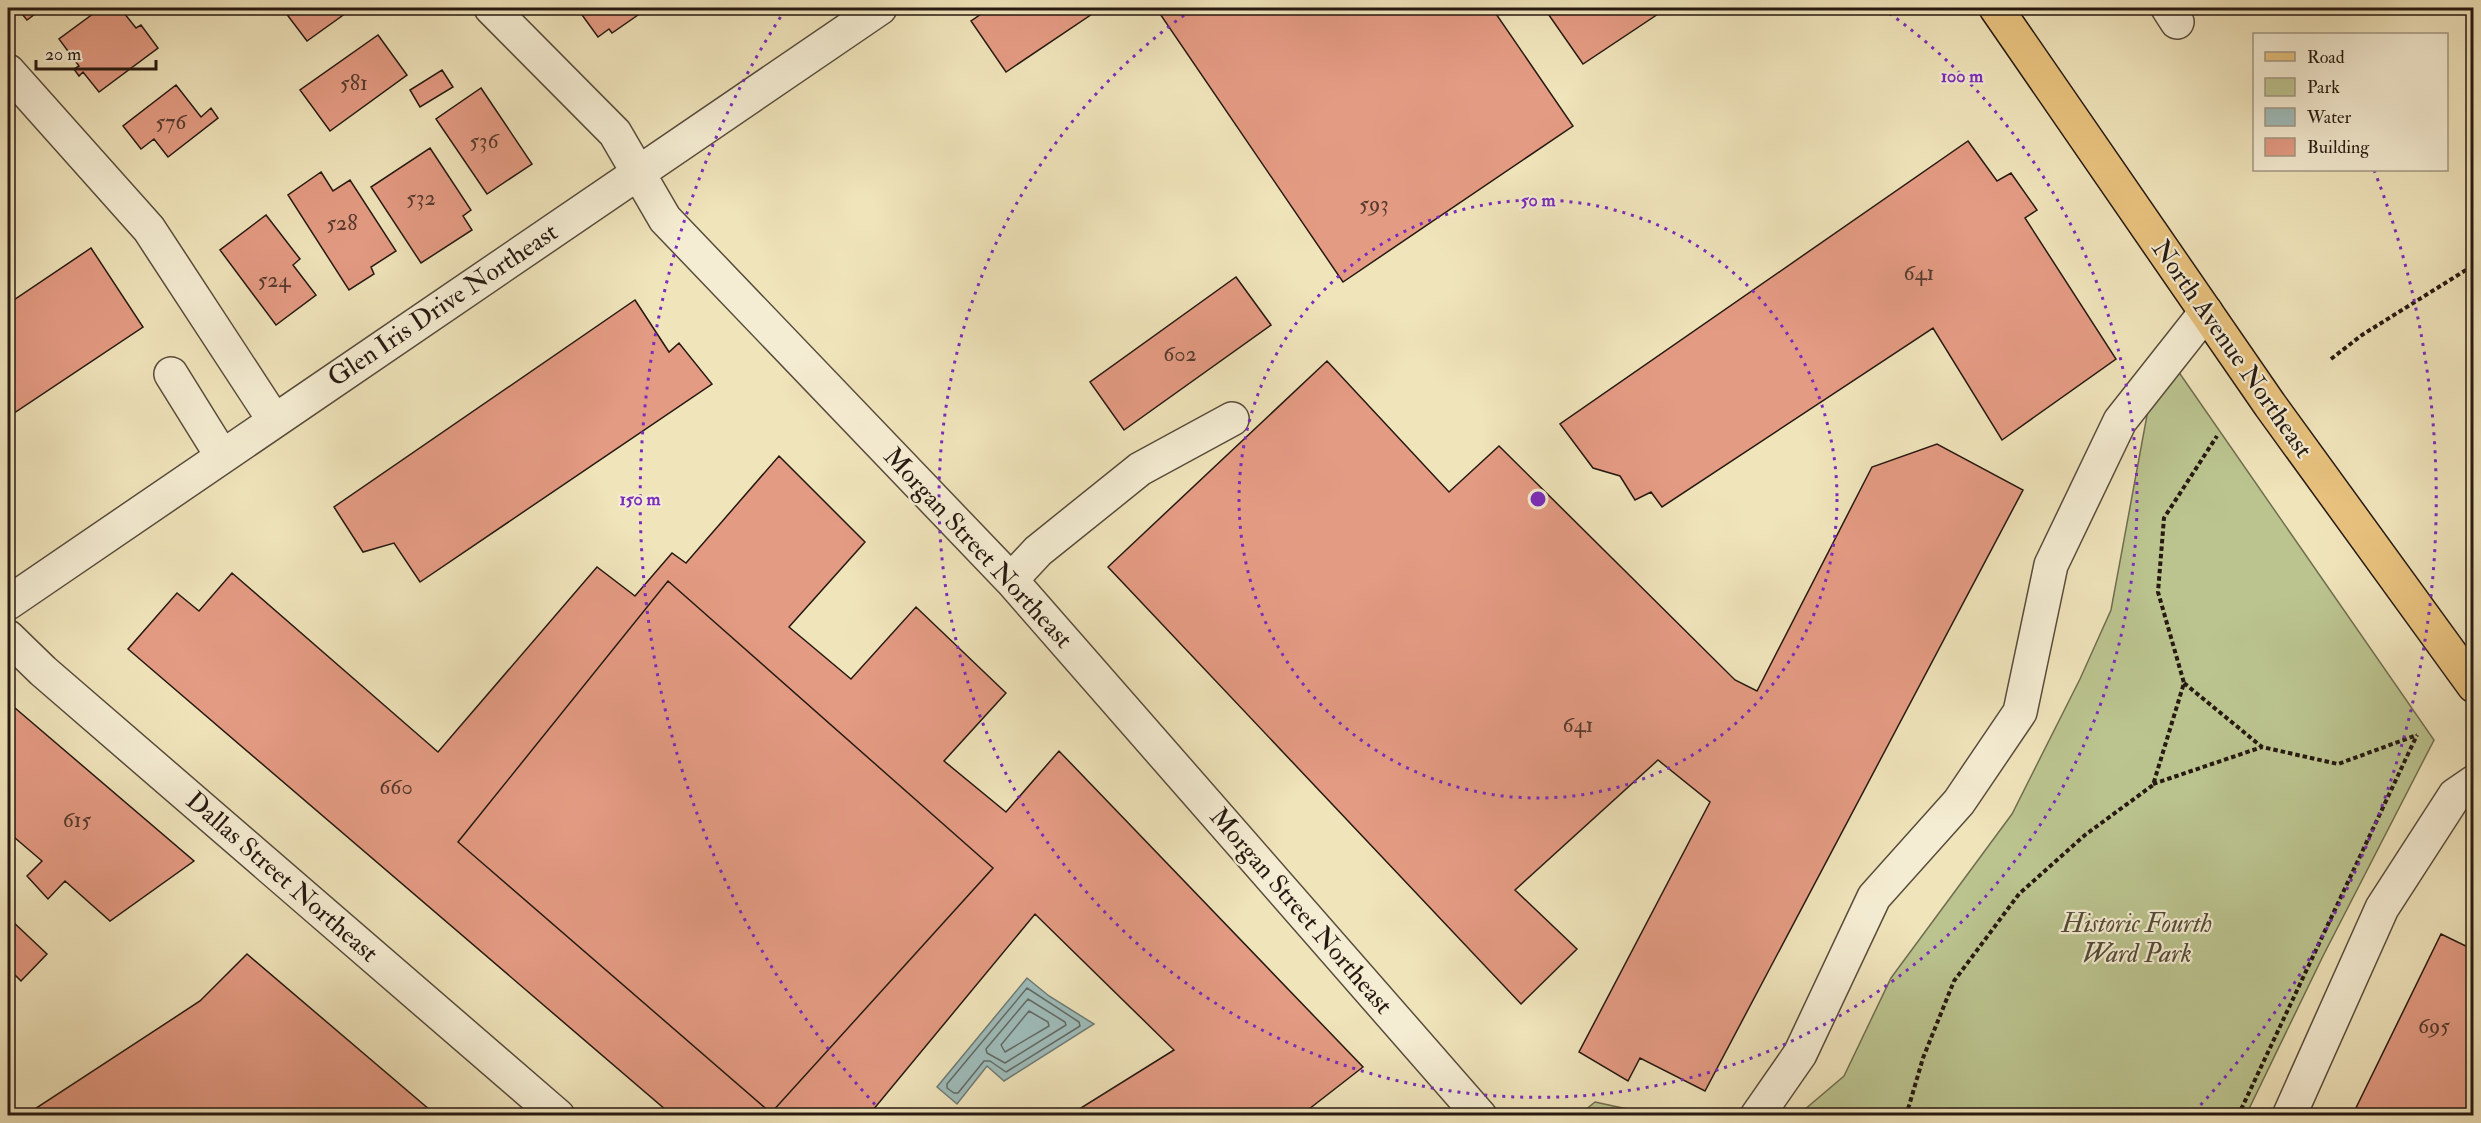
<svg xmlns="http://www.w3.org/2000/svg" width="2481" height="1123" font-family="'IM FELL Double Pica',serif">
  <style>
    .green { fill: #bbc48f; stroke: #706e50; stroke-width: 1.5 }
    .water { fill: #9ebcba; stroke: #6e7b76; stroke-width: 1.5 }
    .lines { fill: none; stroke-linecap: round; stroke-linejoin: round }
    .shore { stroke: #626a66; stroke-width: 1.5 }
    .building { fill: #e49b83; stroke: #261911; stroke-width: 1.5; fill-rule: evenodd }
    .minor-casing { stroke: #584c3c; stroke-width: 36 }
    .major-casing { stroke: #261911; stroke-width: 36 }
    .path { stroke: #261911; stroke-width: 4; stroke-dasharray: 4.5 3; stroke-linecap: butt }
    .minor { stroke: #f5edd3; stroke-width: 33 }
    .major { stroke: #e8c27e; stroke-width: 33 }
    .ring { fill: none; stroke: #7b2cbf; stroke-width: 3; stroke-dasharray: 3 6 }
    .labels { text-anchor: middle; dominant-baseline: central; stroke-width: 4.5; stroke-linejoin: round; paint-order: stroke }
    .number-label { font-size: 22px; fill: #563a2e }
    .street-label { font-size: 26px; fill: #261911; stroke: #f5edd3 }
    .park-label { font-size: 26px; font-style: italic; fill: #534c37; stroke: #f5edd3 }
    .centre { fill: #7b2cbf; stroke: #f5edd3; stroke-width: 3 }
    .ring-label { font-size: 18px; text-anchor: middle; font-weight: bold; fill: #7b2cbf; stroke: #f5edd3; stroke-width: 4.5; stroke-linejoin: round; paint-order: stroke }
  </style>
  <rect width="100%" height="100%" fill="#f0e4bb"/>
  <filter id="stains"><feTurbulence type="fractalNoise" baseFrequency=".00333" numOctaves="4"/><feColorMatrix values="0 0 0 0 .2 0 0 0 0 .09 0 0 0 0 .02 0 0 0 .5 -.17"/></filter>
  <radialGradient id="worn" r=".72"><stop offset=".6" stop-color="#630" stop-opacity="0"/><stop offset="1" stop-color="#630" stop-opacity=".3"/></radialGradient>
  <!-- green -->
  <path class="green" d="M2160,345L2434,740L2323,956L2246,1115L1797,1116L1844,1076L1891,978L2012,814L2080,679L2111,610Z
    M1595,1102L1655,1115H1579Z"/>
  <!-- water -->
  <path class="water" d="M1027,978L1049,996L1094,1024L1004,1081L987,1066L957,1104L937,1087Z"/>
  <g class="lines">
    <!-- shore -->
    <path class="shore" d="M1027,988L1079,1022L1080,1026L1006,1072L990,1061H984L958,1093H954L947,1088V1084Z
      M1028,999L1065,1022L1066,1025L1005,1063L987,1053L986,1049Z
      M1029,1011L1048,1022L1049,1026L1005,1052L1001,1045Z"/>
  </g>
  <!-- building -->
  <path class="building" d="M17,8H43L27,20Z
    M101,8H120L136,28L141,25L158,48L99,92L83,72L79,76L74,69L79,66L59,39Z
    M282,8H353L307,41Z
    M577,8H648L612,33L609,29L598,37Z
    M990,8H1101L1006,72L971,21Z
    M1156,8H1492L1573,126L1343,282Z
    M1544,8H1667L1583,64Z
    M378,35L407,75L330,131L300,90Z
    M442,70L453,87L420,107L410,90Z
    M176,85L201,117L211,108L218,118L168,157L154,139L141,149L123,126Z
    M481,88L532,164L487,194L436,119Z
    M1968,141L1997,181L2011,173L2037,210L2025,218L2116,359L2002,440L1933,328L1662,507L1651,492L1635,500L1620,476L1593,468L1560,424Z
    M430,148L471,210L463,216L472,230L421,263L371,187Z
    M321,172L333,191L350,180L396,251L371,267L374,274L349,290L288,195Z
    M266,215L300,259L293,265L316,295L276,325L220,250Z
    M91,248L143,327L8,417V304Z
    M1236,277L1271,325L1124,430L1090,382Z
    M635,300L669,352L679,343L712,384L420,582L394,543L363,552L334,507Z
    M1327,361L1449,492L1499,446L1735,680L1757,691L1872,467L1937,444L2023,490L1705,1091L1640,1058L1628,1081L1579,1052L1710,802L1658,760L1515,890L1577,949L1521,1004L1108,567Z
    M779,456L865,542L789,627L851,679L916,607L1006,693L944,761L1006,812L1059,751L1363,1067L1300,1116H1068L1174,1050L1035,914L868,1116H673L128,649L177,593L199,611L232,573L438,752L597,567L635,596L672,553L686,563ZM668,581L993,868L771,1113L458,842Z
    M668,581L993,868L771,1113L458,842Z
    M8,702L194,861L110,921L65,881L48,899L27,876L42,861L8,832V809L11,802L8,798Z
    M11,920L47,954L21,981L8,968V924Z
    M2441,934L2474,950V1103L2467,1116H2352Z
    M247,954L437,1116H24L200,1001Z"/>
  <g class="lines">
    <!-- minor casing -->
    <g class="minor-casing">
      <path id="minor" d="M491,8L615,133L665,219L1011,580L1480,1116
        M2168,8L2177,22
        M8,71L149,229L274,420
        M171,374L222,456
        M1011,580L1038,551L1140,469L1232,419
        M8,603L880,8
        M8,637L43,671L558,1116
        M1757,1116L1800,1054L1874,897L1959,802L2020,712L2051,565L2120,421L2206,312
        M2289,1116L2382,908L2455,795L2474,782"/>
    </g>
    <!-- major casing -->
    <g class="major-casing">
      <path id="major" d="M1996,8L2270,405L2474,686"/>
    </g>
    <!-- path -->
    <path class="path" d="M2331,359L2362,335L2474,265
      M2184,683L2262,747L2338,764L2417,735
      M2153,784L2262,747
      M1906,1116L1923,1058L1954,981L2019,894L2085,835L2153,785L2184,683L2158,592L2164,518L2217,436
      M2238,1116L2417,735"/>
    <!-- minor -->
    <use href="#minor" class="minor"/>
    <!-- major -->
    <use href="#major" class="major"/>
  </g>
  <!-- distance rings -->
  <g class="ring">
    <circle cx="1538" cy="499" r="299"/>
    <path d="M1882 8A599 599 0 1 1 1194 8"/>
    <path d="M881 1111A898 898 0 0 1 785 10M2374 170A898 898 0 0 1 2195 1111"/>
  </g>
  <g class="labels">
    <!-- number labels -->
    <g class="number-label">
      <text x="354" y="83">581</text>
      <text x="171" y="122">576</text>
      <text x="484" y="141">536</text>
      <text x="421" y="198">532</text>
      <text x="1374" y="204">593</text>
      <text x="342" y="223">528</text>
      <text x="1919" y="273">641</text>
      <text x="274" y="280">524</text>
      <text x="1180" y="354">602</text>
      <text x="1578" y="725">641</text>
      <text x="396" y="787">660</text>
      <text x="77" y="820">615</text>
      <text x="2434" y="1026">695</text>
    </g>
    <!-- street labels -->
    <g class="street-label">
      <text transform="translate(443 305) rotate(-34)">Glen Iris Drive Northeast</text>
      <text transform="translate(2232 349) rotate(55)">North Avenue Northeast</text>
      <text transform="translate(978 548) rotate(47)">Morgan Street Northeast</text>
      <text transform="translate(282 877) rotate(41)">Dallas Street Northeast</text>
      <text transform="translate(1301 911) rotate(49)">Morgan Street Northeast</text>
    </g>
    <!-- park labels -->
    <g class="park-label">
      <text x="2137" y="924">Historic Fourth<tspan x="2137" dy="30">Ward Park</tspan></text>
    </g>
  </g>
  <circle cx="1538" cy="499" r="9" class="centre"/>
  <g class="ring-label">
    <text x="1962" y="82">100 m</text>
    <text x="1538" y="206">50 m</text>
    <text x="640" y="505">150 m</text>
  </g>
  <!-- margin -->
  <rect width="2481" height="1123" fill="none" stroke="#f0e4bb" stroke-width="30"/>
  <rect x="9" y="9" width="2463" height="1105" fill="none" stroke="#261911" stroke-width="3"/>
  <rect x="15" y="15" width="2451" height="1093" fill="none" stroke="#261911" stroke-width="1.5"/>
  <!-- legend -->
  <rect x="2253" y="33" width="195" height="138" fill="#f5edd3" stroke="#a29885" stroke-width="1.5"/>
  <rect x="2265" y="52" width="30" height="9" fill="#e8c27e" stroke="#a29885" stroke-width="1.5"/>
  <text x="2307" y="63" font-size="18" fill="#261911">Road</text>
  <rect x="2265" y="78" width="30" height="18" fill="#bbc48f" stroke="#a29885" stroke-width="1.5"/>
  <text x="2307" y="93" font-size="18" fill="#261911">Park</text>
  <rect x="2265" y="108" width="30" height="18" fill="#9ebcba" stroke="#a29885" stroke-width="1.5"/>
  <text x="2307" y="123" font-size="18" fill="#261911">Water</text>
  <rect x="2265" y="138" width="30" height="18" fill="#e49b83" stroke="#a29885" stroke-width="1.5"/>
  <text x="2307" y="153" font-size="18" fill="#261911">Building</text>
  <!-- scale -->
  <path d="M36 60v9h120v-9" fill="none" stroke="#261911" stroke-width="3"/>
  <text x="45" y="60" font-size="18" fill="#261911" stroke="#f5edd3" stroke-width="4.5" paint-order="stroke">20 m</text>
  <rect width="100%" height="100%" filter="url(#stains)"/>
  <rect width="100%" height="100%" fill="url(#worn)"/>
</svg>
